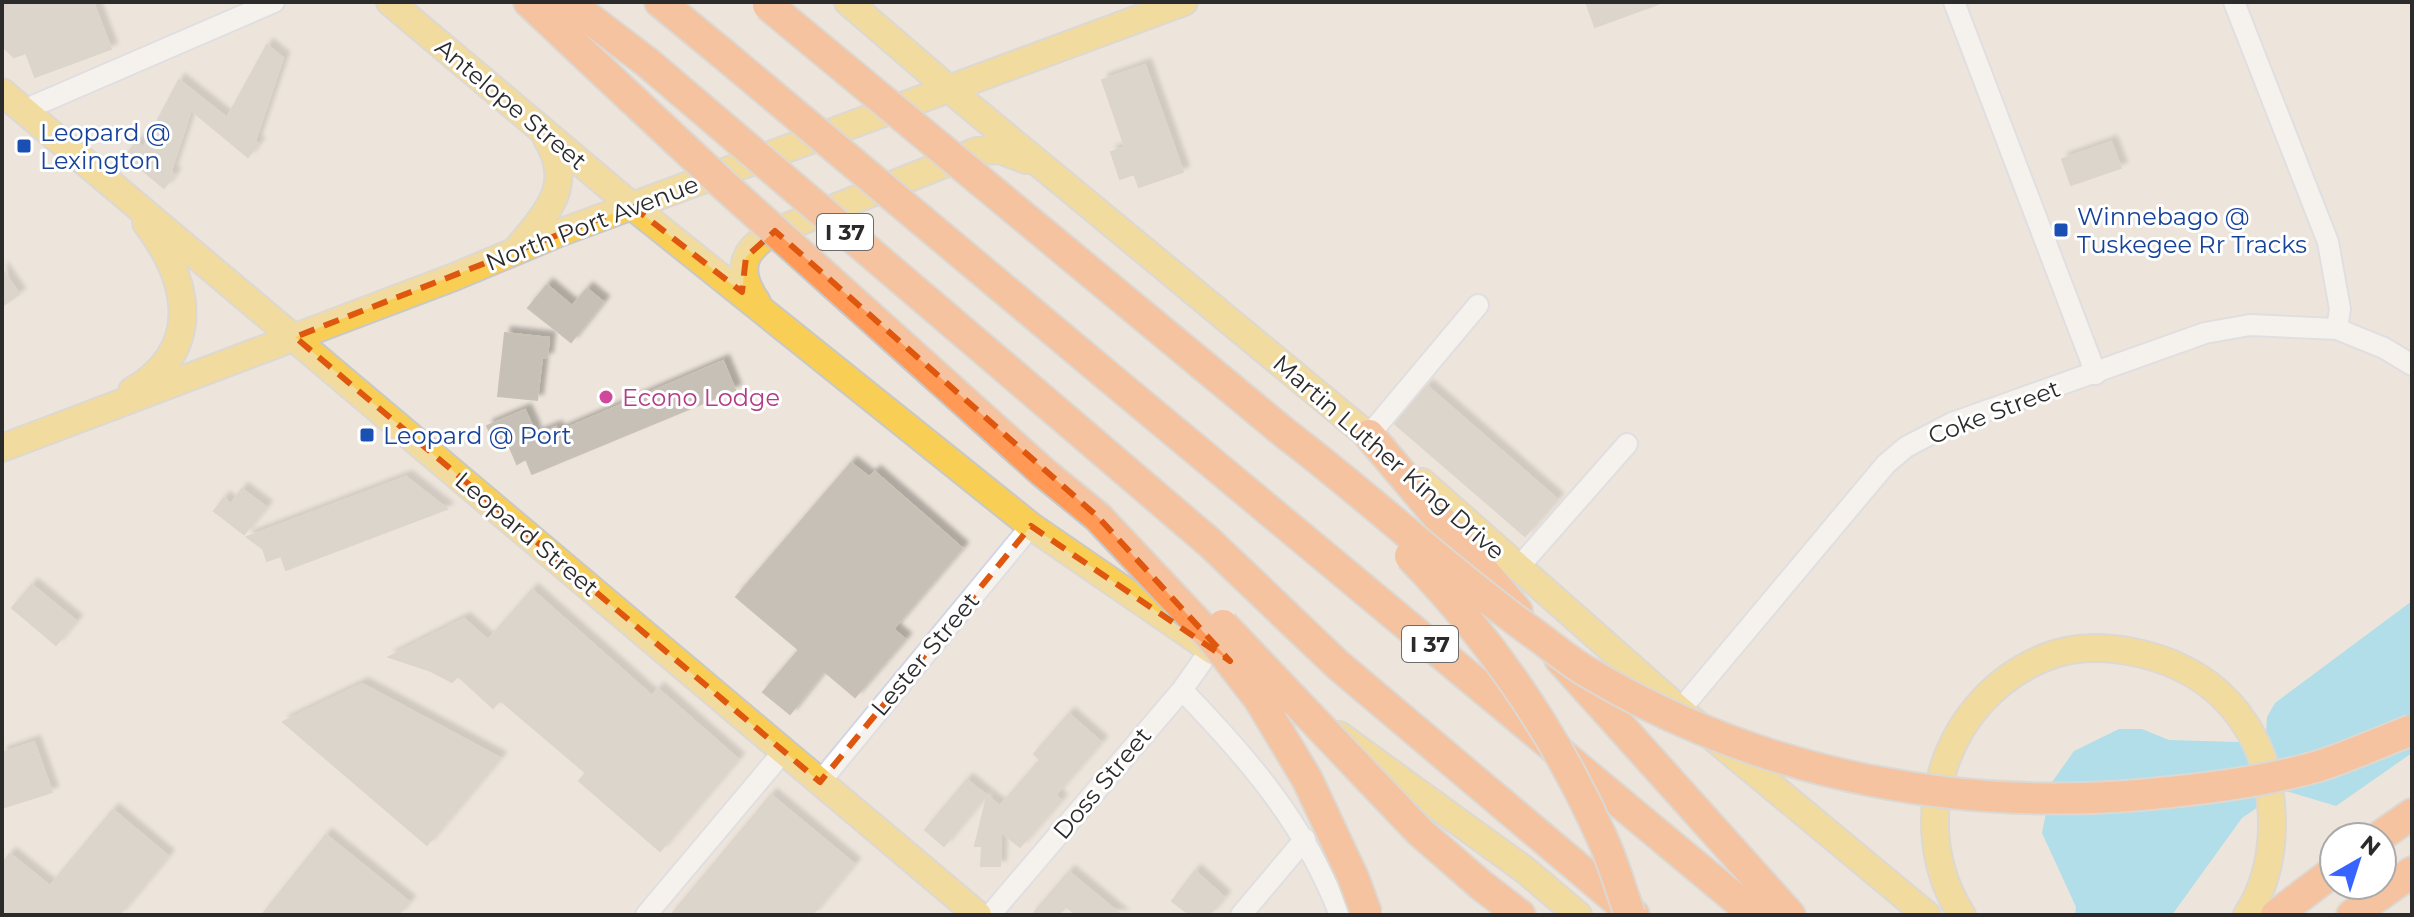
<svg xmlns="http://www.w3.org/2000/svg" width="2414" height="917" font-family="Montserrat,sans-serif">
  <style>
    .water { fill: #68d5f6 }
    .building { fill: #c6c0b7; stroke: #c9c1b5; stroke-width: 2; filter: url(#shadow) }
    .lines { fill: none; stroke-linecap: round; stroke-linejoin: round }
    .minor-casing { stroke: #d1d5e4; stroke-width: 24 }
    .major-casing { stroke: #c8c8c8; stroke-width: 30 }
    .highway-casing { stroke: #c8c8c8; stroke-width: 34 }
    .minor { stroke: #fff; stroke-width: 20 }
    .major { stroke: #f9ce55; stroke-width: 26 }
    .highway { stroke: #f95; stroke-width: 30 }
    .highway-bridge-casing { stroke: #c8c8c8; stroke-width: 34; stroke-linecap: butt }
    .highway-bridge { stroke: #f95; stroke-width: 30 }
    .marked { fill: none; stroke: #df570e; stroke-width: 6; stroke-dasharray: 16 10; stroke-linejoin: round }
    .transit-dot { fill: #1a4fb4; stroke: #fff; stroke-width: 3 }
    .hotel-dot { fill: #d1479c; stroke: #fff; stroke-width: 3 }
    .labels { text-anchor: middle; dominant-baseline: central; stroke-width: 6; stroke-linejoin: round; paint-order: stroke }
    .shield { fill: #fff; stroke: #6b6b6b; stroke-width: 2 }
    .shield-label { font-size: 22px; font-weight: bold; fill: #2b2b2b }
    .street-label { font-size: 24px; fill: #2b2b2b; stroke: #fff }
    .transit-label { font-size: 24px; fill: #164399; stroke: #fff; text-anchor: start }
    .hotel-label { font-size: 24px; fill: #b23c85; stroke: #fff; text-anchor: start }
  </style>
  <defs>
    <filter id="shadow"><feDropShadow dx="6" dy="-6" stdDeviation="2" flood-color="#0004"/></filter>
  </defs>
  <rect width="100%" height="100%" fill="#ede5dc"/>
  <!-- water -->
  <path class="water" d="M2412,601V753L2336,806L2283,790L2242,818L2172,915H2075L2076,907L2042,833L2052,782L2074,751L2119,729H2142L2169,740L2238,742L2266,732L2267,717L2275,703Z"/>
  <!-- building -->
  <path class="building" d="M2,2H93L111,49L35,77L26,53L14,57L2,46Z
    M1586,2H1658V4L1595,27Z
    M267,45L283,58L255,141L258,144L248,157L191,110L171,171L174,175L164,188L125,156L137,142L143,148L179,80L227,118Z
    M1145,65L1183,172L1139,187L1134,174L1120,179L1111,152L1125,147L1102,80Z
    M2111,142L2121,168L2071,185L2062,159Z
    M2,269L19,294L2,306Z
    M547,285L572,306L587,289L603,302L571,342L528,308Z
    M505,333L549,338L547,358H542L537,400L498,396Z
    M723,361L735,390L532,474L526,459L517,464L508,443L497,448L487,426L525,410L534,430L533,436L556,427L558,432Z
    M1427,386L1557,499L1525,536L1395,424Z
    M851,463L869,477L875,472L962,548L893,629L905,639L855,697L824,671L790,714L763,692L799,650L736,597Z
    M406,477L447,509L286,570L281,556L267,561L263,549L247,537Z
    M242,489L266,507L244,534L214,511L224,498L231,504Z
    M32,585L76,621L56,645L12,608Z
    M532,590L652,696L658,689L738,759L660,851L579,781L586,773L500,700L493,708L458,676L452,682L431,671L389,657L464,619L488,640Z
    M362,684L500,758L427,845L283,722Z
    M1069,714L1101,742L1055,795L1061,800L1020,847L1001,832L1000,866H981L982,846H975L987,796L1000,806L1040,760L1034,754Z
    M34,742L52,792L2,808V753Z
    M967,780L986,795L944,846L925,830Z
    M771,795L854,864L812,915H671Z
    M113,810L168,856L119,915H2V864L10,854L50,886Z
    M326,835L409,902L398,915H262Z
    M1195,871L1224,897L1209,915H1190L1172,901Z
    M1069,872L1121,915H1076L1066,906L1058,915H1032Z"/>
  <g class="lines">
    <!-- minor casing -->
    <g class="minor-casing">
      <path id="minor" d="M1954,2L2096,374
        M2234,2L2328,242L2340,309L2337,329
        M24,110L274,2
        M1369,435L1478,305
        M1518,568L1627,444
        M1182,690C1248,758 1305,824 1340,915
        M1680,710L1886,464L1906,447L1952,423L2205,333L2250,325L2337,329L2384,348L2412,365
        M820,782L1031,526
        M646,915L783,752
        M990,915L1182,690L1211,649
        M1241,915L1305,839"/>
    </g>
    <!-- major casing -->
    <g class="major-casing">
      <path id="major" d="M390,2L632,206L1031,526L1213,651
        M848,2L949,89L1383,448
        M2,92L978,915
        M517,249C547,212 576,185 546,137
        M757,302C735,270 742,250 774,232L977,151L1000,150L1026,160
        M132,391C204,349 190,281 146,223
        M2,448L454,277L559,233L1184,2
        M1422,482L1680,710L1927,915
        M1339,735L1525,870L1578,915
        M1962,915C1903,823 1945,697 2046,657C2096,637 2166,653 2208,684C2238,706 2262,744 2268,781C2276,827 2273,875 2247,915"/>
    </g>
    <!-- highway casing -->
    <g class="highway-casing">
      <path id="highway" d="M529,2L631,98
        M568,2L648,63
        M660,2L722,53
        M1104,373L1755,915
        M1043,400L1209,542L1338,665L1634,915
        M1369,435L1517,611
        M1560,659L1790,915
        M2379,837L2412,814
        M1481,885L1520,915
        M2276,915L2334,871
        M2352,915L2412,872"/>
    </g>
    <!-- minor -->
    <use href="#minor" class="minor"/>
    <!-- major -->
    <use href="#major" class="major"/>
    <!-- highway -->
    <use href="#highway" class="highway"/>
    <!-- highway-bridge casing -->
    <g class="highway-bridge-casing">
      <path id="highway-bridge" d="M768,5L1286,434C1369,497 1445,569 1529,630C1549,644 1568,661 1589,673C1766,778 1968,815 2171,792C2221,787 2271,780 2319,766C2350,756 2381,742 2412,730
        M722,53L1104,373
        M648,63L1043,400
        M631,98L725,186L1043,472L1098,517L1211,637L1259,699L1307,779L1353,877L1367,915
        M1410,556C1491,639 1556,734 1603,840C1614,864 1621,890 1630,915
        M1223,625L1420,832L1481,885"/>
    </g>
    <!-- highway-bridge -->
    <use href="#highway-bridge" class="highway-bridge"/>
  </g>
  <!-- marked area -->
  <path d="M0 0H2414V917H0ZM632,206L742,292L746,257L775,231L1098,517L1230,661L1031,526L820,782L295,337Z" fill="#ede5dc" fill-opacity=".55" fill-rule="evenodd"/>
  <path class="marked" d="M632,206L742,292L746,257L775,231L1098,517L1230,661L1031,526L820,782L295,337Z"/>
  <!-- markers -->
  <g class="transit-dot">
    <rect x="16" y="138" width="16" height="16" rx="4"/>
    <rect x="2053" y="222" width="16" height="16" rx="4"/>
    <rect x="359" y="427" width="16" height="16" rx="4"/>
  </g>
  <circle class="hotel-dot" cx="606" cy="397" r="8"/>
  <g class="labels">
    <!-- shield labels -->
    <g class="shield">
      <rect x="817" y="214" width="56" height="36" rx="6"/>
      <rect x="1402" y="626" width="56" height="36" rx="6"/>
    </g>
    <g class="shield-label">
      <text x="845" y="232">I 37</text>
      <text x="1430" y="644">I 37</text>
    </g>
    <!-- street labels -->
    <g class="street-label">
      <text transform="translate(511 104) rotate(40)">Antelope Street</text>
      <text transform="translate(592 223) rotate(-21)">North Port Avenue</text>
      <text transform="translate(1994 412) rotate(-21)">Coke Street</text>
      <text transform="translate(1389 457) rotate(41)">Martin Luther King Drive</text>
      <text transform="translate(527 534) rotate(40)">Leopard Street</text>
      <text transform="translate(925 654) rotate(-50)">Lester Street</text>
      <text transform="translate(1102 783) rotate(-50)">Doss Street</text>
    </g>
    <!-- transit labels -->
    <g class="transit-label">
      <text x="40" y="132">Leopard @<tspan x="40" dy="28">Lexington</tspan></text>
      <text x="2077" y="216">Winnebago @<tspan x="2077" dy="28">Tuskegee Rr Tracks</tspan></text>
      <text x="383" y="435">Leopard @ Port</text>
    </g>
    <!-- hotel labels -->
    <g class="hotel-label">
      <text x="622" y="397">Econo Lodge</text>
    </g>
  </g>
  <!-- border -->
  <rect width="2414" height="917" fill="none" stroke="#2b2b2b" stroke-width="8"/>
  <!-- north arrow -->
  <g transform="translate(2358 861) rotate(39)"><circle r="38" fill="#ffffff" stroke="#aaaaaa" stroke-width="2"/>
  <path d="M0-6L14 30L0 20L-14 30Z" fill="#3763ff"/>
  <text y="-12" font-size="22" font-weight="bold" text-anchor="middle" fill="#2b2b2b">N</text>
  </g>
</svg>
